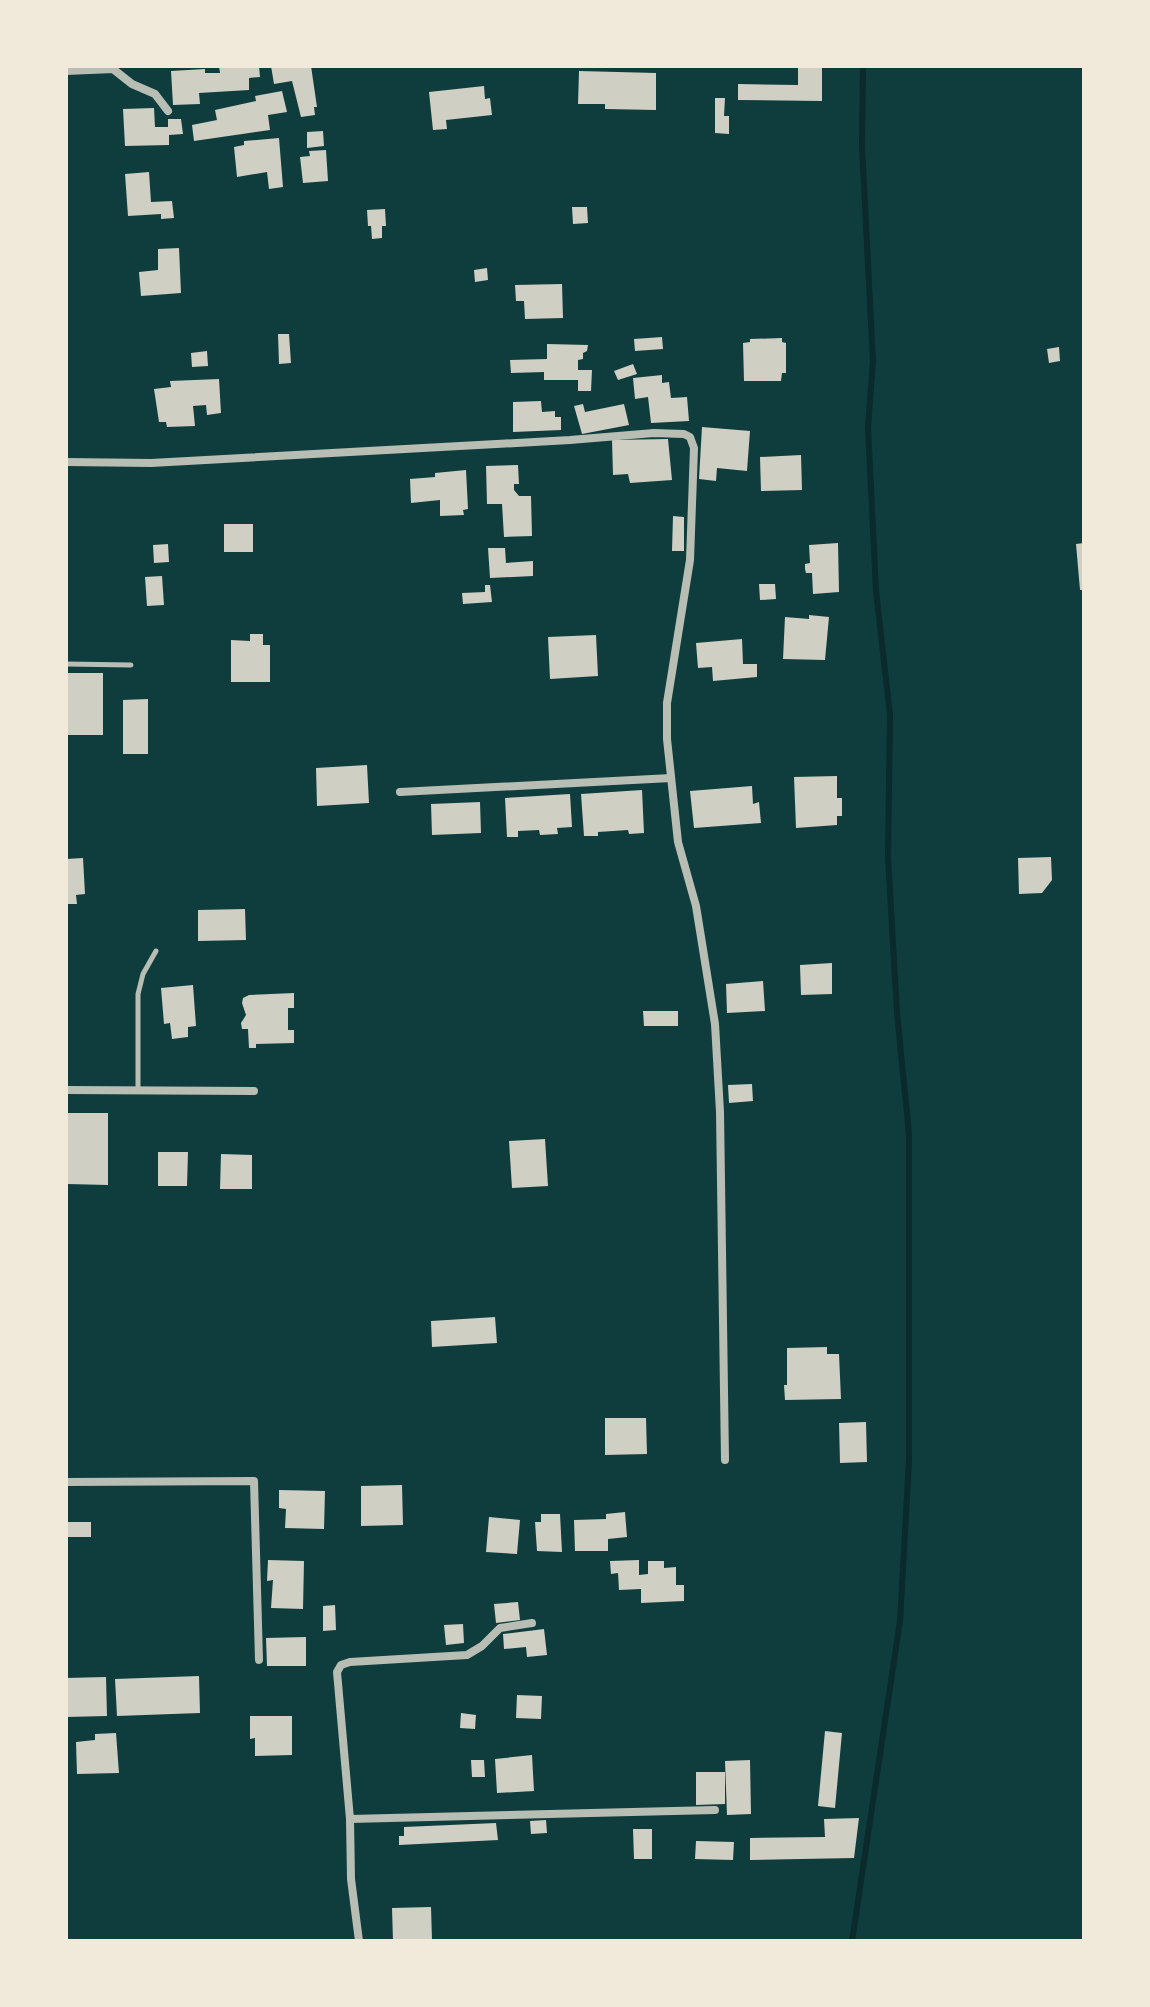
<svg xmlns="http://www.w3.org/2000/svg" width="1150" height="2007" font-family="Barlow,sans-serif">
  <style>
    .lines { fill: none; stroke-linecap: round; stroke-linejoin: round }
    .stream { stroke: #0a2a2b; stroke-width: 6 }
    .building { fill: #cfcfc3 }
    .service { stroke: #b8beb3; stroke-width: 5 }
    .minor { stroke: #b8beb3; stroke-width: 8 }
  </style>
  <rect width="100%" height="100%" fill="#0f3d3e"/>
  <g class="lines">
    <!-- stream -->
    <path class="stream" d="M852,1941L900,1621L909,1460V1134L897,1013L888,857L890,715L876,590L868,427L873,361L862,147L863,66"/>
  </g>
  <!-- building -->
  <path class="building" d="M219,66H259L260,77L249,78V90L199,93L200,104L173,105L171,71L205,69V73H220Z
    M271,66H311L317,107H314L315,115L301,117L292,81L274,84Z
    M798,67H822V101L738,100V84L798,85Z
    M579,71L656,73V110L605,109V104H578Z
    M484,86L485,99L490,98L492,115L446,120L447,129L433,130L429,92Z
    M282,91L287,112L268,115L270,130L194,141L192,125L217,120L215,110L256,101L255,96Z
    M715,98H725L724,116H729V134L715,133Z
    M154,108L155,127H168V119H181L183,134L169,135V145L125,146L123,109Z
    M323,131L324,146L307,148V132Z
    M279,138L283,187L269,189L267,172L237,177L234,147L244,145V141Z
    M326,150L328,181L303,183L300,157L310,156L309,151Z
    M149,172L151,202L172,201L174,218L161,219V214L128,216L125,174Z
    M572,207H587L588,223L573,224Z
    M385,209L386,226H382V238L372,239L371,226H368L367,210Z
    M179,248L181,293L141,296L139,272L158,270V249Z
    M487,268L488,280L475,282L474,270Z
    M562,284L563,318L525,319L524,301H516L515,285Z
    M278,334H289L291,363L279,364Z
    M662,337L663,349L635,351L634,339Z
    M782,338V342L786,343V373H782L781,381H744L743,343L750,342V339Z
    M547,344L588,345L587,351L583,353V359L578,360V370H592L591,391H578V380H544V372L511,373L510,360L547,359Z
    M1059,347L1060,361L1049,363L1047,349Z
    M207,351L208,366L192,367L191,353Z
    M633,364L637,374L618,380L614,371Z
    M662,375V383L669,382L671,398L687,397L689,421L651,423L648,397L635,399L633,378Z
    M219,379L221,413L207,415L206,405L193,406L195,426L167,427L166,422H159L154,389L171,387L170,381Z
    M541,401L542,412L555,411V417H561V430L513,432V402Z
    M583,404L585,412L624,404L629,425L582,434L574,406Z
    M702,427L750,431L747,471L717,468L716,481L699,479Z
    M668,439L672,480L630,483L628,474L613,475L612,440Z
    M801,455L802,490L761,491L760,457Z
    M518,465L519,484H514V490L519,496H531L532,536L504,537L502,504H487L486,466Z
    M466,470L468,509L463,510L464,515L440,516V500L411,503L410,479L435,477V473Z
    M673,516L684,517V551H672Z
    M224,524H253V552H224Z
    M838,543L839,592L813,594L812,573H806L805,569V564L810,563L809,545Z
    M1084,543V590H1080L1076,544Z
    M168,544L169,562L154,563L153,545Z
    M488,548H505L506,563L533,561V576L490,578Z
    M162,576L164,605L147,606L145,577Z
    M759,584H775L776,599L760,600Z
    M485,585H490L492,602L463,604L462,593L485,592Z
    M809,615L829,617L825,660L783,659L785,617L809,619Z
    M250,634H263V645H270V682H231V640L250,641Z
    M596,635L598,676L550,679L548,637Z
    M742,639L743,664H757V677L713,681L712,667L698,668L696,643Z
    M66,673H103V735H66Z
    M148,699V754H123V700Z
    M367,765L369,803L317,806L316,768Z
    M837,776V798H842V816H837V825L796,828L794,777Z
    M752,786L753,804L759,802L761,823L694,828L690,791Z
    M642,790L644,833L629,834L628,830L598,832V836H584L581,794Z
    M570,794L572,827L557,828L558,834L540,835L539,830L518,831V837H507L505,798Z
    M480,802L481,833L432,835L431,804Z
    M1051,857L1052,880L1042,893L1019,894L1018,858Z
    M83,858L85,894L76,895L77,904H66V859Z
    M245,909L246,940L198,941V910Z
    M832,963V994L801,995L800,965Z
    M763,981L765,1011L727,1013L726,984Z
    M193,985L196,1026L188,1027V1037L172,1039L170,1023L164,1024L161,988Z
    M294,993V1008H288V1030H294V1043L256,1044V1048H249L248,1029H242L241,1023L246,1015L242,1003L243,998L249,995Z
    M643,1011H678V1026H644Z
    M752,1084L753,1101L729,1103L728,1085Z
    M68,1113H108V1185L67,1184Z
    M545,1139L548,1186L512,1188L509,1141Z
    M158,1152H188L187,1186H158Z
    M221,1154L252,1155V1189H220Z
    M495,1317L497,1343L432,1347L431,1321Z
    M827,1347V1354H839L841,1399L785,1400L784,1385H787V1348Z
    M605,1418H646L647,1454L605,1455Z
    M866,1422L867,1462L840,1463L839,1423Z
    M402,1485L403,1525L361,1526V1486Z
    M279,1490L325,1491L324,1529L285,1528L286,1509L279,1508Z
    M625,1512L627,1537L608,1539V1551H575L574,1520L606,1519V1514Z
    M541,1514H560L562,1552L537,1551L535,1522H541Z
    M489,1517L520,1520L517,1554L486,1552Z
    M68,1522H91V1537H68Z
    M268,1560L304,1561L303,1609L271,1608L273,1580L267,1581Z
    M639,1560V1575L648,1574V1561H664V1568L676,1567V1585H684V1601L641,1603V1589L619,1590L618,1573L611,1574L610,1561Z
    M518,1602L520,1620L496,1623L494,1604Z
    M335,1605L336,1630L323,1631V1606Z
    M463,1624L464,1643L446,1645L444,1625Z
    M544,1629L547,1655L527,1657L526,1647L504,1649L503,1634Z
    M306,1637V1666H267L266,1638Z
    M199,1676L200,1713L117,1716L115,1679Z
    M106,1677L107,1716L66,1717V1678Z
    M517,1695L542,1696L541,1719L516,1718Z
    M461,1713L476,1715L475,1729L460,1728Z
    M250,1716H292V1755L255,1756V1738L250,1739Z
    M825,1731L842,1733L835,1808L818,1806Z
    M116,1733L119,1773L77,1774L76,1742L95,1740V1734Z
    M532,1755L534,1791L497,1793L495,1759Z
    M471,1760H484L485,1777H472Z
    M750,1760L751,1814L727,1815L725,1761Z
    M696,1772H725V1804L696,1805Z
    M859,1818L854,1858L750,1860V1838L825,1837L824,1819Z
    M546,1820L547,1833L531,1834L530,1821Z
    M496,1823L498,1840L399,1845V1836H404V1827Z
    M633,1829H652V1859H634Z
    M696,1841L734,1842L733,1860L695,1859Z
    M431,1907L432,1940L393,1941L392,1908Z"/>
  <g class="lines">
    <!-- service -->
    <path class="service" d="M66,664L131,665
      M138,1090V994L143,974L156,951"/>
    <!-- minor -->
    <path class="minor" d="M66,71L113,69L132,84L155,94L168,111
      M66,462L151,463L570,440L654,433L684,434L690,437L694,448L690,560L667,703V739L678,842L696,906L715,1024L720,1112L725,1460
      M400,792L671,778
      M66,1090L254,1091
      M66,1482L254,1481L259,1660
      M350,1819L715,1810
      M359,1941L351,1879L350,1819L337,1672L341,1665L350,1662L467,1655L482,1646L500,1628L532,1623"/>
  </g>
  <!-- border -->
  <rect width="1150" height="2007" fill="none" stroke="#f1e9da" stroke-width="136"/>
</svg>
